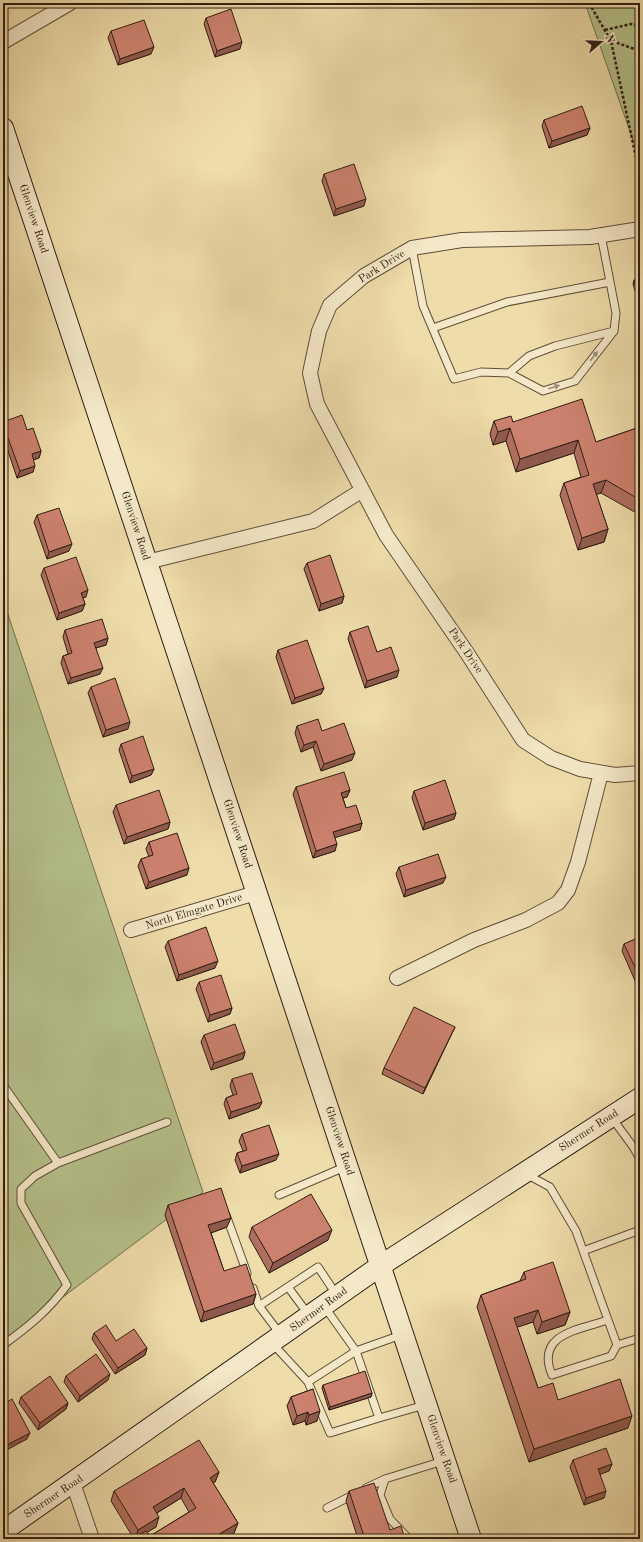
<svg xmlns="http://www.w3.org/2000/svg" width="643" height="1542" font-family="'Old Standard TT',serif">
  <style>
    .green { fill: #b5c18b; stroke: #73704f }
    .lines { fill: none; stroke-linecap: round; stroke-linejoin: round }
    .service-casing { stroke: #604e39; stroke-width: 9 }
    .minor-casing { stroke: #604e39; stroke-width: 16 }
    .secondary-casing { stroke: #311e13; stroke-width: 22 }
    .path { stroke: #311e13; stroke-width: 2.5; stroke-dasharray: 3 2; stroke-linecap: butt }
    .service { stroke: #f4e8c8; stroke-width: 7 }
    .minor { stroke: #f4e8c8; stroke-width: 14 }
    .secondary { stroke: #f4e8c8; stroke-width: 20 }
    .wall { fill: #af6f5f; stroke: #311e13; fill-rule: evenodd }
    .shaded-wall { fill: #8f5a4d; stroke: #311e13 }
    .building { fill: #cc816e; stroke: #311e13 }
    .oneway { fill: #9c8d77 }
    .labels { text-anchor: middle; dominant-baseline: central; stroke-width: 4; stroke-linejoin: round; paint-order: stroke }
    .street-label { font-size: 11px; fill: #311e13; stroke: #f4e8c8 }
  </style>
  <rect width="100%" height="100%" fill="#eedcaa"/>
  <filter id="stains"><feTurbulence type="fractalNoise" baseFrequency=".005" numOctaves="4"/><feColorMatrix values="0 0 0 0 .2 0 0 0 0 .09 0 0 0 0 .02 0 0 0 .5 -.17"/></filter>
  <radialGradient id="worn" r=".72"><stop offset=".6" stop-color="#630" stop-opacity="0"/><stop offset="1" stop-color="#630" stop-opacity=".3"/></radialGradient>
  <!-- green -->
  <path class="green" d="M585,3H640V160Z
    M3,600L203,1192L3,1342Z"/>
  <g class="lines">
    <!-- service casing -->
    <g class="service-casing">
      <path id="service" d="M412,248L423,306L454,379L481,372L509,373L543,391L575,381L614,331L616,313L601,235
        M433,328L507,302L610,282
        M509,373L529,356L555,346L614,331
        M3,1085L58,1163L167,1122
        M612,1118L634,1148L640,1159
        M526,1174L550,1187L576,1231L617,1345L640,1338
        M279,1195L347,1166
        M226,1215L247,1273
        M583,1251L640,1230
        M288,1287L308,1314
        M253,1288L259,1306L281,1335
        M259,1306L318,1267L336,1294
        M324,1306L356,1351L379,1418L425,1405
        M608,1320C578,1330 535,1334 552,1375L611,1356L617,1345
        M272,1343L308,1382L330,1433L379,1418
        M3,1345C28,1327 49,1310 67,1285L21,1203V1189L35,1176L58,1163
        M308,1382L356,1351L401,1335
        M385,1479L380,1495L390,1519L409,1539
        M366,1488L385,1479L443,1461
        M327,1508L355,1494"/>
    </g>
    <!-- minor casing -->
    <g class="minor-casing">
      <path id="minor" d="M3,42L70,3
        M640,229L590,237L462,240L412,248L364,276L330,305L319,331L310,373L317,404L386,535L467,653L523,740L551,758L580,769L615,775L640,773
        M147,562L313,521L361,491
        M131,930L256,893
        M397,978L474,940L526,920L558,903L568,890L578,862L601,773
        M73,1483L92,1539"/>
    </g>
    <!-- secondary casing -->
    <g class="secondary-casing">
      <path id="secondary" d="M3,128L471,1539
        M3,1531L380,1266L640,1098"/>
    </g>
    <!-- path -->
    <path class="path" d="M589,3L611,41L640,176
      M605,30L631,24L640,27
      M612,41L640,51"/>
    <!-- service -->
    <use href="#service" class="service"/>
    <!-- minor -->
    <use href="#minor" class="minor"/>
    <!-- secondary -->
    <use href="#secondary" class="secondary"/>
  </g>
  <!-- wall -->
  <path class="wall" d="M206,18L240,49L215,57L204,24Z
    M111,31L151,54L118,65L108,38Z
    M544,120L590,128L587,135L549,148L542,126Z
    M324,174L364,206L334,216L322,181Z
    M640,279V308L633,284L634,280Z
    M494,421L513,422L596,442L640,427V515L601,493L596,494L608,529L604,542L578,550L560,495L564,483L581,477L574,453L516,472L506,441L493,445L490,434Z
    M3,422L27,430L41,451L39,458L33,460V472L17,478L6,445H3Z
    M37,515L69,551L47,559L34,522Z
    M307,563L344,596L342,603L319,611L304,569Z
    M44,568L86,597L83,598L85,604L82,611L57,620L41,575Z
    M65,630L108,638L106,645L96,648L100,674L68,684L61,663L63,656L68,654L63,637Z
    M350,632L377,652L397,677L365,688L348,639Z
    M278,650L324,688L321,694L292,704L276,657Z
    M91,687L128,729L103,737L88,693Z
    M297,726L322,731L352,760L321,771L313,747L301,752L295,733Z
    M121,744L154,769L151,775L130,783L119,750Z
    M296,787L350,790L347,797L343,798L346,808L362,823L360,830L335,837V851L313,858L293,794Z
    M414,791L456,813L454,819L423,830L412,798Z
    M116,805L170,822L168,829L124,844L113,812Z
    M149,842L187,875L146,889L138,866L141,859L149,857L146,849Z
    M399,867L443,883L404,897L396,874Z
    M640,937V981L636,983L622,951L624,944Z
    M168,941L215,968L177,981L165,947Z
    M199,982L232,1008L230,1014L208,1022L196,989Z
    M455,1027L452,1033L423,1094L382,1074L384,1068Z
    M204,1035L245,1052L243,1059L211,1070L201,1042Z
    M232,1079L262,1102L259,1108L229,1119L224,1104L226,1098L233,1095L230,1086Z
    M242,1134L276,1160L240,1173L235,1160L237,1153L243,1151L239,1141Z
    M168,1205L227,1227L211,1233L224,1271L256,1294L253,1304L201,1322L165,1215Z
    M252,1227L328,1240L269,1273L249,1237Z
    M524,1272L570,1312L565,1325L537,1334L533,1322L517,1327L538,1388L558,1400L628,1428L529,1462L477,1307L481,1295L520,1281Z
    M94,1333L116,1341L147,1348L145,1355L115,1374L92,1339Z
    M66,1376L108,1380L78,1402L64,1382Z
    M323,1385L372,1393L371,1397L329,1410L322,1388Z
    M313,1389L317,1421L306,1425L305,1421L293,1425L287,1406L291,1397Z
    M21,1397L68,1403L66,1409L38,1430L19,1403Z
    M573,1460L612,1464L609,1471L600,1474L604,1498L584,1505L570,1467Z
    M219,1472L215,1482L213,1483L238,1523L234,1533L134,1539L111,1501L114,1491ZM181,1498L189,1512L150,1536L147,1532L156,1527L157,1513Z
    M349,1491L390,1530L405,1539H358L346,1501Z"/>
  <!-- shaded-wall -->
  <path class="shaded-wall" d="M268,3H273L267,5Z
    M242,42L240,49L215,57L217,51Z
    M154,47L151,54L118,65L120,59Z
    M590,128L587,135L549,148L552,141Z
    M366,199L364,206L334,216L336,209Z
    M510,428L506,441L493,445L498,432Z
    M8,438L6,445H3V440Z
    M578,440L574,453L516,472L520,459Z
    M41,451L39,458L29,461L32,454Z
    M35,466L33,472L17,478L20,471Z
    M606,480L601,493L589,497L593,484Z
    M608,529L604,542L578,550L582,538Z
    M72,544L69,551L47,559L49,552Z
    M88,590L86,597L78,599L81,593Z
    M344,596L342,603L319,611L321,604Z
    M85,604L82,611L57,620L59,613Z
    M108,638L106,645L92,649L94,643Z
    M103,668L100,674L68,684L71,678Z
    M399,670L397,677L365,688L367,681Z
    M324,688L321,694L292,704L295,698Z
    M130,722L128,729L103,737L106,730Z
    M316,741L313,747L301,752L304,745Z
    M355,753L352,760L321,771L324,764Z
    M154,769L151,775L130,783L132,776Z
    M350,790L347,797L339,799L341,793Z
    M456,813L454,819L423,830L425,823Z
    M170,822L168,829L124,844L127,837Z
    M362,823L360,830L331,839L333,832Z
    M337,844L335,851L313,858L316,851Z
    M189,868L187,875L146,889L149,882Z
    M446,877L443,883L404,897L406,890Z
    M218,961L215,968L177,981L179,975Z
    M639,976H640V981L636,983Z
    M232,1008L230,1014L208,1022L210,1015Z
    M455,1027L452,1033L423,1094L425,1088Z
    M245,1052L243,1059L211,1070L214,1063Z
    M262,1102L259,1108L229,1119L231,1112Z
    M279,1154L276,1160L240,1173L242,1166Z
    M231,1218L227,1227L205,1235L208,1225Z
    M332,1230L328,1240L269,1273L273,1263Z
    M256,1294L253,1304L201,1322L204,1312Z
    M538,1310L533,1322L509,1330L514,1318Z
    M570,1312L565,1325L537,1334L542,1322Z
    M147,1348L145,1355L115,1374L118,1368Z
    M110,1374L108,1380L78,1402L80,1396Z
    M372,1393L371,1397L329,1410L330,1407Z
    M68,1403L66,1409L38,1430L40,1423Z
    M320,1411L317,1421L306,1425L309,1415Z
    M308,1412L305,1421L293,1425L297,1416Z
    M632,1416L628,1428L529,1462L534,1449Z
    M30,1433L27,1439L3,1452V1447Z
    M612,1464L609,1471L596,1476L598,1469Z
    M219,1472L215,1482L206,1487L210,1478Z
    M184,1488L181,1498L150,1517L153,1507Z
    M606,1491L604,1498L584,1505L586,1498Z
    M159,1517L156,1527L136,1539H135L138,1530Z
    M238,1523L234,1533L224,1539H211Z"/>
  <!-- building -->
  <path class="building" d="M231,9L242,42L217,51L206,18Z
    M144,20L154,47L120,59L111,31Z
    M582,106L590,128L552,141L544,120Z
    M354,164L366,199L336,209L324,174Z
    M640,279V301L634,280Z
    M582,399L596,442L640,427V500L606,480L593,484L608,529L582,538L564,483L589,475L578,440L520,459L510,428L498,432L494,421L511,416L513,422Z
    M22,415L27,430L33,428L41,451L32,454L35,466L20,471L8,438L3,440V422Z
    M59,508L72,544L49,552L37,515Z
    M330,555L344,596L321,604L307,563Z
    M76,557L88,590L81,593L85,604L59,613L44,568Z
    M102,619L108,638L94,643L103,668L71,678L63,656L72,653L65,630Z
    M368,626L377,652L391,647L399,670L367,681L350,632Z
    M307,640L324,688L295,698L278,650Z
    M115,678L130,722L106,730L91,687Z
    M318,719L322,731L344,723L355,753L324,764L316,741L304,745L297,726Z
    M143,736L154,769L132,776L121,744Z
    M344,772L350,790L341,793L346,808L356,805L362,823L333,832L337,844L316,851L296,787Z
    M445,780L456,813L425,823L414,791Z
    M159,790L170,822L127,837L116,805Z
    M177,833L189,868L149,882L141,859L153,855L149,842Z
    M438,854L446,877L406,890L399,867Z
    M206,927L218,961L179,975L168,941Z
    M640,937V976H639L624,944Z
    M221,975L232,1008L210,1015L199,982Z
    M414,1007L455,1027L425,1088L384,1068Z
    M235,1024L245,1052L214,1063L204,1035Z
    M252,1073L262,1102L231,1112L226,1098L237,1094L232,1079Z
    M269,1125L279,1154L242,1166L237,1153L247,1150L242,1134Z
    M221,1188L231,1218L208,1225L224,1271L246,1264L256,1294L204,1312L168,1205Z
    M311,1194L332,1230L273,1263L252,1227Z
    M553,1262L570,1312L542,1322L538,1310L514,1318L538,1388L553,1383L558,1400L620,1379L632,1416L534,1449L481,1295L526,1279L524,1272Z
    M106,1325L116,1341L134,1329L147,1348L118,1368L94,1333Z
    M96,1354L110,1374L80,1396L66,1376Z
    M365,1371L372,1393L330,1407L323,1385Z
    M50,1376L68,1403L40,1423L21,1397Z
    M313,1389L320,1411L309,1415L308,1412L297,1416L291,1397Z
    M12,1399L30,1433L3,1447V1404Z
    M199,1440L219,1472L210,1478L238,1523L211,1539H133L146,1531L150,1536L196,1508L184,1488L153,1507L159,1517L138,1530L114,1491Z
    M606,1448L612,1464L598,1469L606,1491L586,1498L573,1460Z
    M374,1483L390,1530L401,1526L405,1539H365L349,1491Z"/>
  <!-- one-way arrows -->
  <defs><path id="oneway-solid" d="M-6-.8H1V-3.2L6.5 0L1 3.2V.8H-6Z"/></defs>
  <g class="oneway">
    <use href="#oneway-solid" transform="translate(594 356) rotate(-52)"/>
    <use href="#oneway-solid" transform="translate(554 387) rotate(-18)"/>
  </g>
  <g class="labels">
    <!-- street labels -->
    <g class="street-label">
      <text transform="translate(33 219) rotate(72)">Glenview Road</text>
      <text transform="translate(382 267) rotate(-32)">Park Drive</text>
      <text transform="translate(135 526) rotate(72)">Glenview Road</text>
      <text transform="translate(465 651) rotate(56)">Park Drive</text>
      <text transform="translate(237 834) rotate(72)">Glenview Road</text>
      <text transform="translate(194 912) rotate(-17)">North Elmgate Drive</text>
      <text transform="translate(589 1131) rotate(-33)">Shermer Road</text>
      <text transform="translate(339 1141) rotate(72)">Glenview Road</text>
      <text transform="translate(319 1310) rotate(-36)">Shermer Road</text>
      <text transform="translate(441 1449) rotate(71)">Glenview Road</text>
      <text transform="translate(54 1497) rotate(-34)">Shermer Road</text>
    </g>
  </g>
  <!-- margin -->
  <rect width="643" height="1542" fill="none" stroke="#eedcaa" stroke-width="16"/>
  <rect x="4" y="4" width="635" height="1534" fill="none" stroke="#311e13" stroke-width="2"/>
  <rect x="8" y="8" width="627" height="1526" fill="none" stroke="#311e13"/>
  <!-- north arrow -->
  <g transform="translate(601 42) rotate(71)" stroke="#f4e8c8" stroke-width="3" paint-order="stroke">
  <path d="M0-3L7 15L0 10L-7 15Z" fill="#311e13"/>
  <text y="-6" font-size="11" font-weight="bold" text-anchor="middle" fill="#311e13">N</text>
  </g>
  <rect width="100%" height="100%" filter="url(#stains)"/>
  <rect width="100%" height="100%" fill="url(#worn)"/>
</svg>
